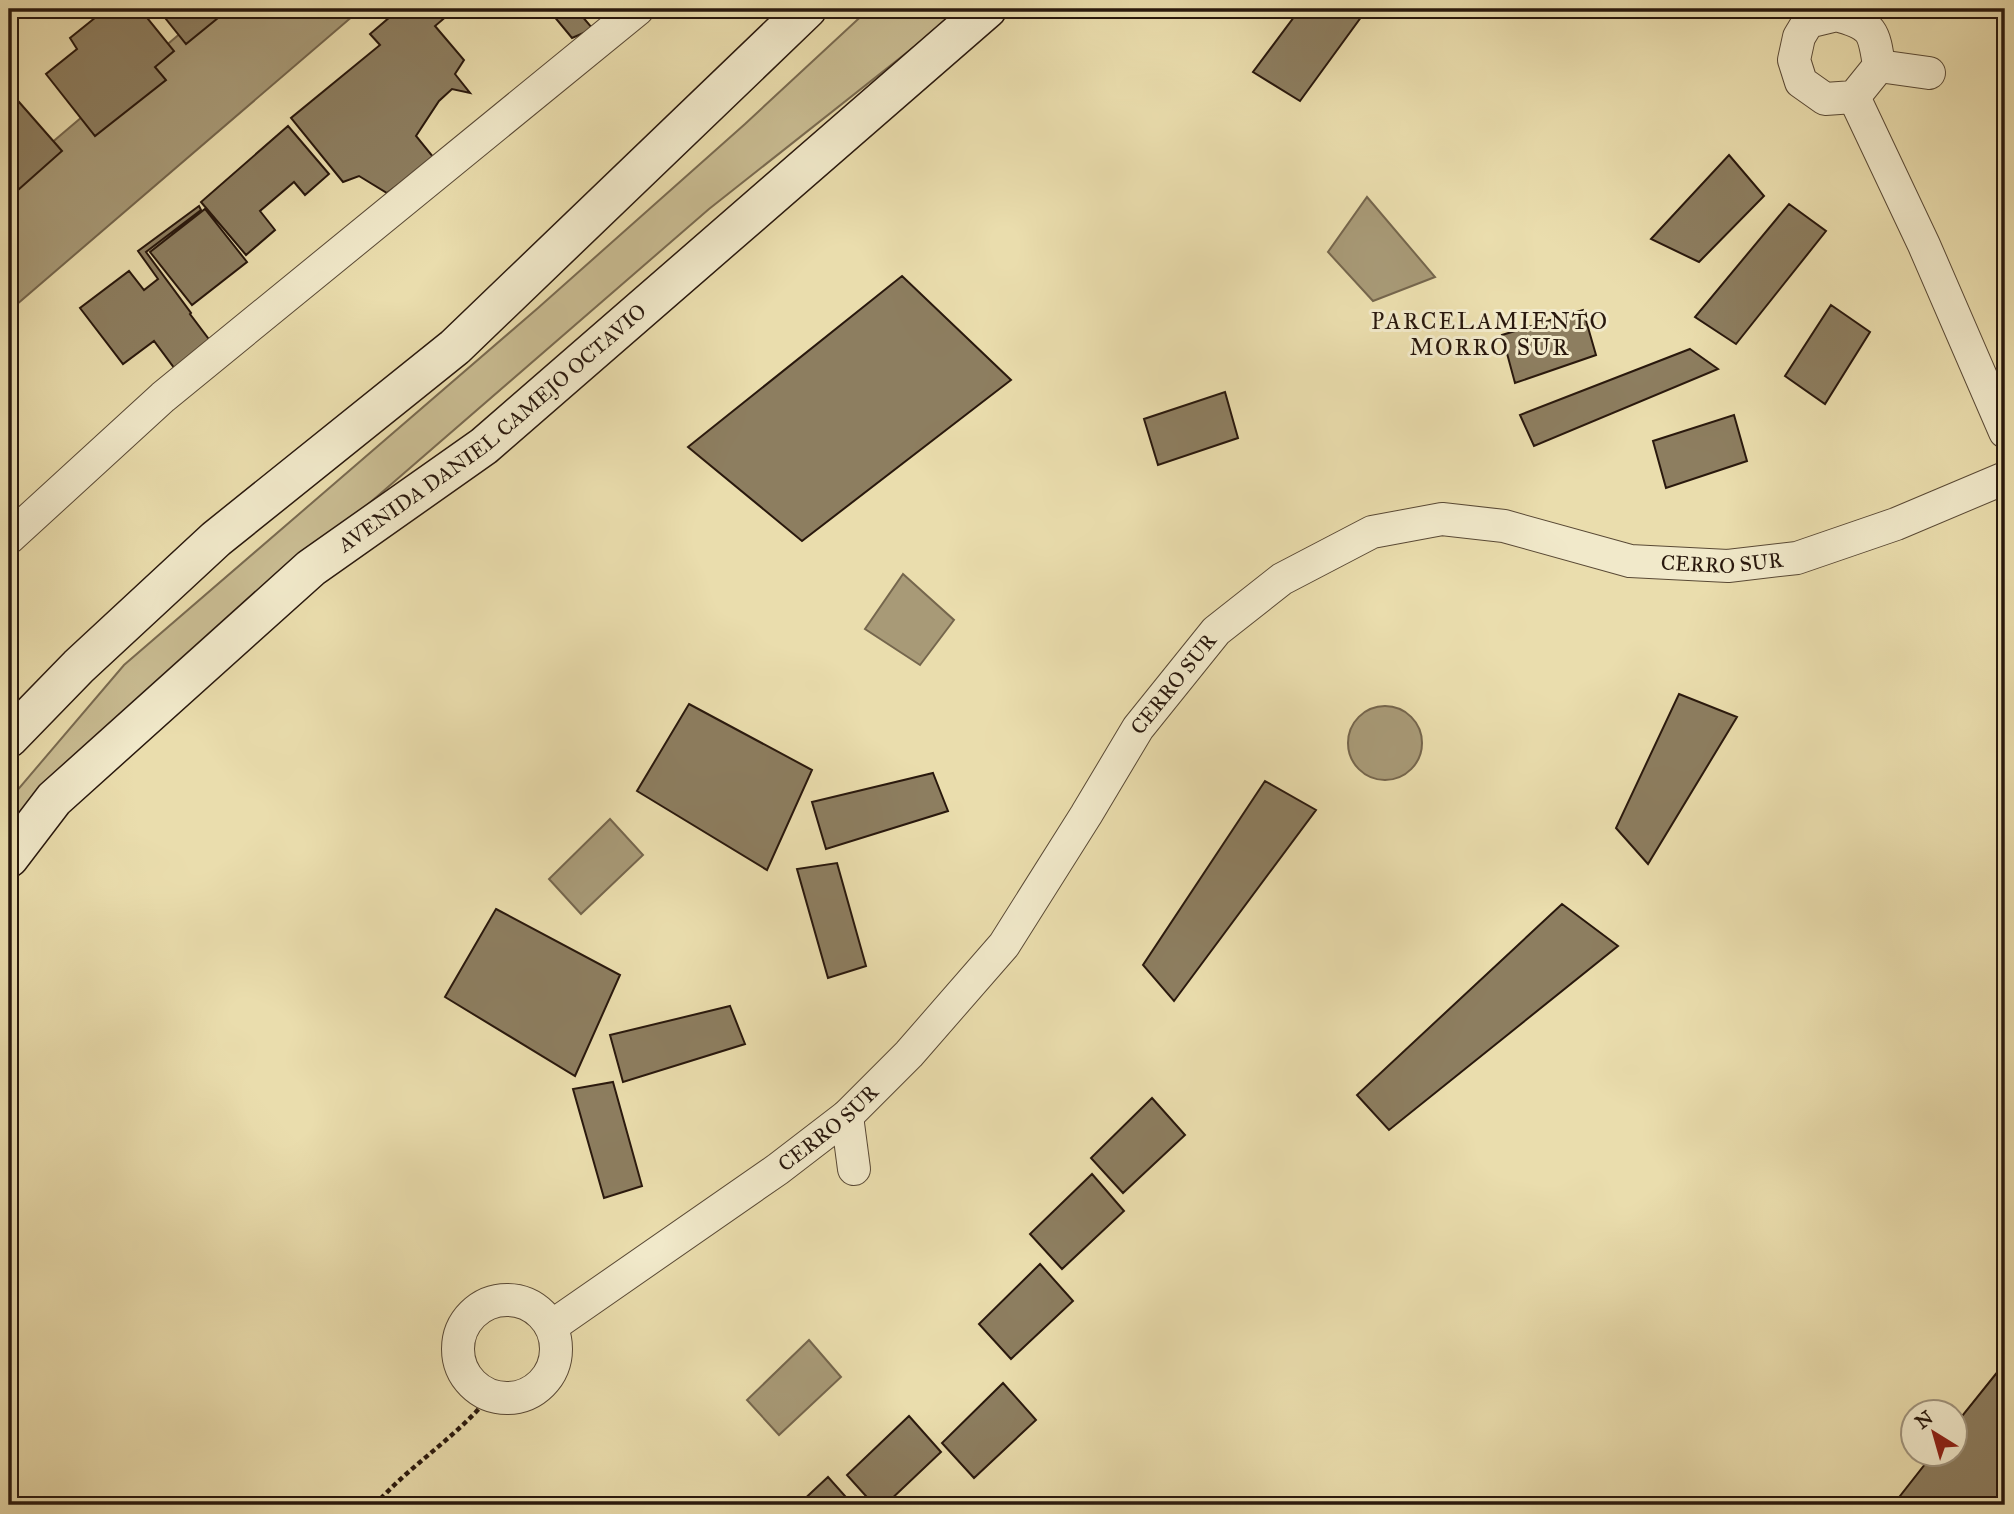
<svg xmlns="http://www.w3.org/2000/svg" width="2014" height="1514" font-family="'IM FELL Great Primer',serif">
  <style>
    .green { fill: #c9bc92; stroke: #796a50; stroke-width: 2 }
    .water { fill: #a89a77; stroke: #75664d; stroke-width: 2 }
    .building { fill: #8d7e60; stroke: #29180d; stroke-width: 2 }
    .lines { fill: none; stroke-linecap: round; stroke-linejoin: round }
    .street-casing { stroke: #594935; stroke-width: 34 }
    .secondary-casing { stroke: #29180d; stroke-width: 41 }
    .path { stroke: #29180d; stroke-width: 4.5; stroke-dasharray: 5 3.5; stroke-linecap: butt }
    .street { stroke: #f1e9ca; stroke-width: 32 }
    .secondary { stroke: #f1e9ca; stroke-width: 38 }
    .labels { text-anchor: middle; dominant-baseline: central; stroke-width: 6; stroke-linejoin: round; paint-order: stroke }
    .street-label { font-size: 21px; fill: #29180d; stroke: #f1e9ca }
    .neighbourhood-label { font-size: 23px; letter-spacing: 2px; fill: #29180d; stroke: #f1e9ca }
  </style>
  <rect width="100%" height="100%" fill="#eaddad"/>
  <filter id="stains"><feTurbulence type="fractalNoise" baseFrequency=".00286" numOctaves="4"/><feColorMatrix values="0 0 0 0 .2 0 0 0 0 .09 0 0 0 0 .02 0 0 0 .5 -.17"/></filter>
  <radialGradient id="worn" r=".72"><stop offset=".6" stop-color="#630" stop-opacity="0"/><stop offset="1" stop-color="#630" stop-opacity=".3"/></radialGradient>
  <!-- green -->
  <path class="green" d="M869,9H962L709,209L89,746L9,848V800L124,665L538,308L745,124Z"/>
  <!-- water -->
  <path class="water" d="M209,9H361L9,311V179Z
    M1367,197L1435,277L1373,301L1328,252Z
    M903,574L954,620L920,665L865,629Z
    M1348 743a37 37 0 1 1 74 0a37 37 0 1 1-74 0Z
    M610,819L643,855L581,914L549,879Z
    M809,1340L841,1377L779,1435L747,1400Z"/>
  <!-- building -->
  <path class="building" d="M106,9H140L174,51L155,67L166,80L95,136L46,74L77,49L70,38Z
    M158,9H229L186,44Z
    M412,9H455L435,26L464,60L455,74L470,93L452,89L439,101L416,136L434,158L387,193L359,176L343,182L291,118L380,45L370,34L390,17Z
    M548,9H576L593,29L572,38Z
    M1300,9H1367L1300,101L1253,72Z
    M12,94L62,151L9,198V97Z
    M288,126L329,174L305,195L294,182L260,211L275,230L246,255L201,202Z
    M1729,155L1764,196L1699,262L1651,239Z
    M1789,204L1826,231L1736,344L1695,317Z
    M199,206L201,210L146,252L191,313L190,314L214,346L178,373L154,341L123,364L80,308L129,271L144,290L158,279L138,251Z
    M205,209L247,262L192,305L150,252Z
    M902,276L1011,380L802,541L688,447Z
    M1831,305L1870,332L1825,404L1785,376Z
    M1583,310L1596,355L1515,383L1502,335Z
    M1690,349L1718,369L1534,446L1520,415Z
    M1225,392L1238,438L1158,465L1144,419Z
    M1734,415L1747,461L1666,488L1653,441Z
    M1679,694L1737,717L1648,864L1616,828Z
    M689,704L812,770L767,870L637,791Z
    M933,773L948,811L826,849L812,802Z
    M1265,781L1316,810L1174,1001L1143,965Z
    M837,863L866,966L828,978L797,869Z
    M1562,904L1618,946L1389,1130L1357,1095Z
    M496,909L620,975L575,1076L445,997Z
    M730,1006L745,1044L623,1082L610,1035Z
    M613,1082L642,1186L604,1198L573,1089Z
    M1152,1098L1185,1135L1123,1193L1091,1158Z
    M1092,1174L1124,1211L1062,1269L1030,1234Z
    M1040,1264L1073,1301L1011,1359L979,1324Z
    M1999,1370L2005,1375V1505H1893L1933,1454H1954V1426Z
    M1003,1383L1036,1420L974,1478L942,1443Z
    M909,1416L941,1452L885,1505H874L847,1475Z
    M828,1477L853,1505H798Z"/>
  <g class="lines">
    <!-- street casing -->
    <g class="street-casing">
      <g id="street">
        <path d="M1837,15C1873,25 1874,31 1879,66L1854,97L1825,99L1801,82L1794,60L1799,37L1808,22Z"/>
        <path d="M1879,66L1929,73"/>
        <path d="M1854,97L1924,245L2005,432"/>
        <path d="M9,538L163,397L638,9"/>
        <path d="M847,1116L854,1169"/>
        <circle cx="507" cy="1349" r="49"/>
        <path id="s1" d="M552,1326L778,1169L847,1116L909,1054L1004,945L1086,815L1138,728L1216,631L1282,579L1372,532L1442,519L1504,526L1630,561L1728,566L1797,558L1896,524L2005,478"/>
      </g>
    </g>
    <!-- secondary casing -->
    <g class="secondary-casing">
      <g id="secondary">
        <path d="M9,738L79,666L216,539L455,347L807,9"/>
        <path id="s2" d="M9,858L54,799L311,568L484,446L987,9"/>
      </g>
    </g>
    <!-- path -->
    <path class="path" d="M375,1505C410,1465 457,1437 490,1396"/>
    <!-- street -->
    <use href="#street" class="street"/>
    <!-- secondary -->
    <use href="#secondary" class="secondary"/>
  </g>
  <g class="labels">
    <!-- street labels -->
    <g class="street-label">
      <text stroke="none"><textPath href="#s2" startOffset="649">AVENIDA DANIEL CAMEJO OCTAVIO</textPath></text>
      <text stroke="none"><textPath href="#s1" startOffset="1516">CERRO SUR</textPath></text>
      <text stroke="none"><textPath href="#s1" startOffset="906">CERRO SUR</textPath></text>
      <text stroke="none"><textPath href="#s1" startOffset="340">CERRO SUR</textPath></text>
    </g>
    <!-- neighbourhood labels -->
    <g class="neighbourhood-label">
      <text x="1490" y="321">PARCELAMIENTO<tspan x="1490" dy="26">MORRO SUR</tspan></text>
    </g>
  </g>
  <!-- margin -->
  <rect width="2014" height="1514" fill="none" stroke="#eaddad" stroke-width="35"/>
  <rect x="10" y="10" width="1993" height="1493" fill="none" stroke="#29180d" stroke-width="3.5"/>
  <rect x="18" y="18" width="1979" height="1479" fill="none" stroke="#29180d" stroke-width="2"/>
  <!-- north arrow -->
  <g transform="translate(1934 1433) rotate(323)"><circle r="33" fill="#f1e9ca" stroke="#a1957e" stroke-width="2"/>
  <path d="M0-5L12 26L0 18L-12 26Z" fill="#8f2418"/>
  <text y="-10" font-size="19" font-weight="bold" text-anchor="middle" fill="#29180d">N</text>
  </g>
  <rect width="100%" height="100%" filter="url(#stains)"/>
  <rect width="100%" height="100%" fill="url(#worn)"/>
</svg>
